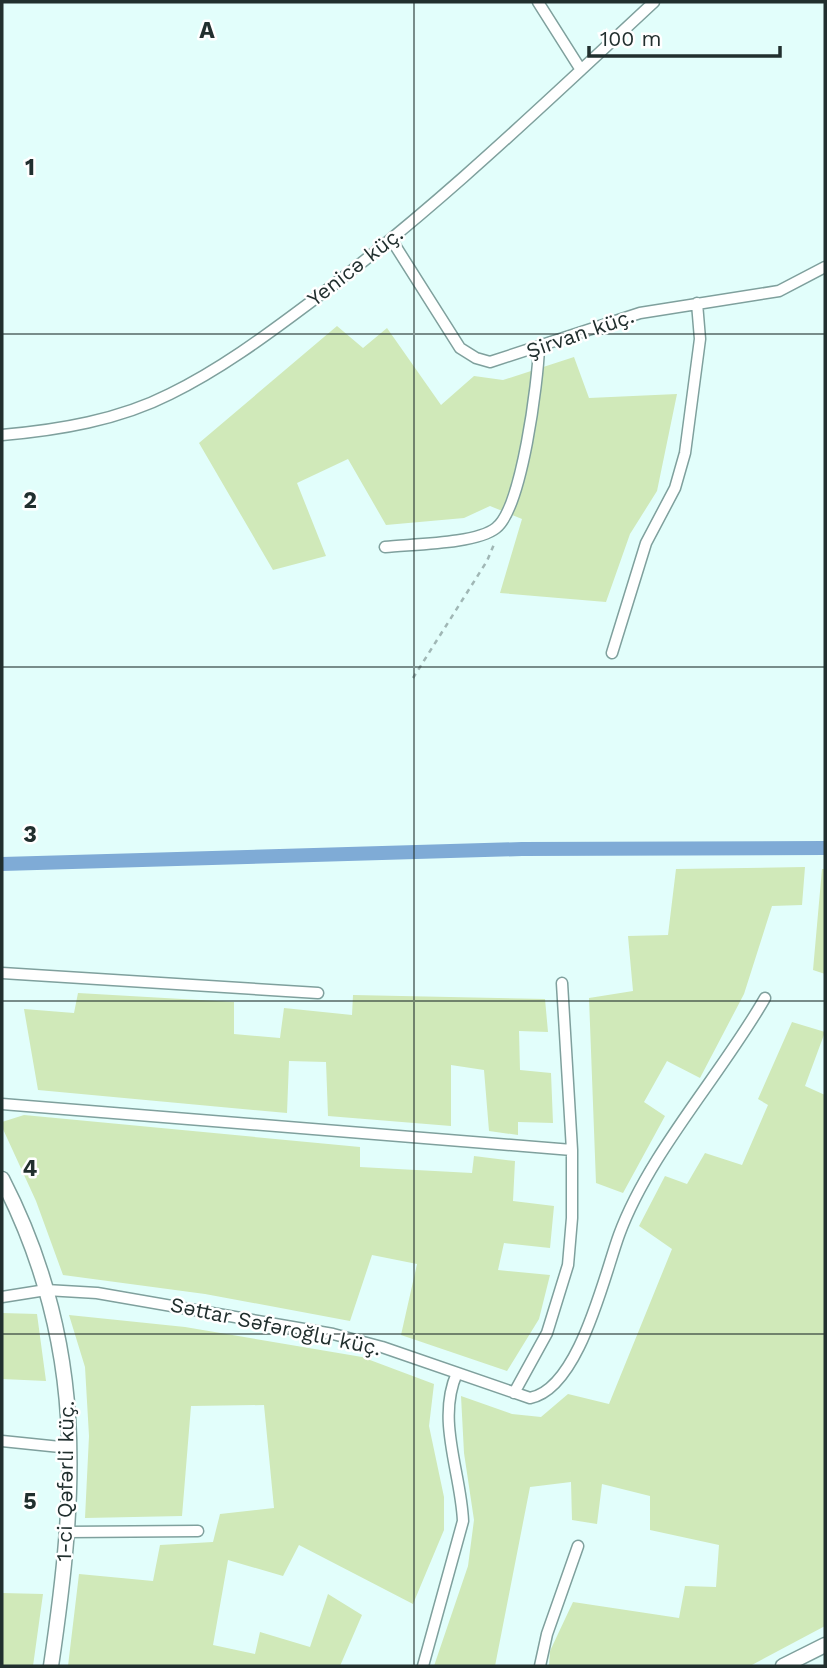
<svg xmlns="http://www.w3.org/2000/svg" width="827" height="1668" font-family="'Work Sans',sans-serif">
  <style>
    .green { fill: #d0e9b9 }
    .lines { fill: none; stroke-linecap: round; stroke-linejoin: round }
    .canal { stroke: #7fabd6; stroke-width: 14 }
    .minor-casing { stroke: #7fa09d; stroke-width: 13 }
    .tertiary-casing { stroke: #7fa09d; stroke-width: 17 }
    .path { stroke: #a0b7b5; stroke-width: 2.5; stroke-dasharray: 5 5; stroke-linecap: butt }
    .minor { stroke: #fff; stroke-width: 10 }
    .tertiary { stroke: #fff; stroke-width: 14 }
    .grid { fill: none; stroke: #212f2e; stroke-width: 2; stroke-opacity: 0.55 }
    .labels { text-anchor: middle; dominant-baseline: central; stroke-width: 5; stroke-linejoin: round; paint-order: stroke }
    .street-label { font-size: 21px; fill: #212f2e; stroke: #fff }
    .grid-label { font-size: 23px; text-anchor: middle; font-weight: bold; fill: #212f2e; stroke: #fff; stroke-width: 5; stroke-linejoin: round; paint-order: stroke }
  </style>
  <rect width="100%" height="100%" fill="#e2fefb"/>
  <!-- green -->
  <path class="green" d="M337,326L363,348L387,328L441,405L474,376L503,380L574,357L589,398L677,394L657,491L630,534L606,602L500,593L522,519L490,506L464,518L386,525L348,459L297,483L326,556L273,570L199,443Z
    M805,867L802,905L772,906L744,994L700,1078L667,1061L644,1102L665,1116L623,1193L596,1183L589,998L633,991L628,936L668,935L676,869Z
    M822,869H825V974L813,970Z
    M78,993L234,1002V1034L280,1038L284,1008L352,1015L353,995L545,999L548,1032L519,1031L520,1070L551,1073L553,1123L518,1122V1135L489,1131L484,1070L451,1065V1126L328,1116L326,1062L289,1061L287,1113L38,1090L24,1009L74,1013Z
    M792,1022L825,1032L805,1086L825,1095V1626L750,1666H549L550,1651L573,1602L679,1618L685,1586L716,1587L719,1545L650,1530V1496L602,1484L597,1524L572,1520L571,1482L530,1487L495,1666H434L468,1566L474,1520L464,1453L461,1396L512,1414L541,1417L568,1394L609,1404L672,1249L639,1226L665,1176L687,1184L705,1153L742,1165L768,1105L758,1099Z
    M24,1115L360,1147V1167L472,1173L474,1156L515,1161L513,1201L554,1206L550,1248L504,1243L498,1270L550,1275L539,1319L507,1371L401,1335L417,1264L372,1255L350,1321L205,1294L63,1275L36,1201L2,1127V1122Z
    M2,1313L37,1314L46,1381L2,1379Z
    M69,1315L185,1327L362,1357L434,1384L429,1426L444,1497V1530L413,1604L299,1545L283,1576L228,1560L213,1645L255,1654L260,1632L310,1647L328,1594L362,1615L340,1666H68L79,1574L153,1581L160,1545L213,1542L220,1514L274,1508L264,1405L191,1406L182,1516L85,1518L89,1436L85,1367Z
    M2,1593L43,1594L33,1666H2Z"/>
  <g class="lines">
    <!-- canal -->
    <path class="canal" d="M2,864L522,849L825,848"/>
    <!-- minor casing -->
    <g class="minor-casing">
      <path id="minor" d="M538,2L581,70
        M391,239L460,348L476,358L490,362L640,313L779,291L825,267
        M2,435C59,430 119,420 170,394C219,370 264,337 308,304C431,213 542,106 654,2
        M385,547C412,544 476,544 496,528C522,508 538,381 539,347
        M612,653L646,543L675,488L685,453L700,339L697,303
        M2,973L318,993
        M2,1104L572,1150
        M2,1297L46,1290L97,1293L333,1334L382,1347L530,1398C579,1389 604,1276 619,1235C649,1153 721,1075 765,998
        M514,1393L547,1333L568,1265L572,1218V1150L562,983
        M2,1441L70,1448
        M67,1532L198,1531
        M423,1666L463,1521C461,1472 436,1420 457,1373
        M540,1666L547,1634L578,1546"/>
    </g>
    <!-- tertiary casing -->
    <g class="tertiary-casing">
      <path id="tertiary" d="M2,1179C87,1344 77,1490 51,1666
        M783,1666L825,1645"/>
    </g>
    <!-- path -->
    <path class="path" d="M413,678L487,561L495,542"/>
    <!-- minor -->
    <use href="#minor" class="minor"/>
    <!-- tertiary -->
    <use href="#tertiary" class="tertiary"/>
  </g>
  <!-- grid -->
  <path class="grid" d="M414,2V1666M2,334H825M2,667H825M2,1001H825M2,1334H825"/>
  <g class="labels">
    <!-- street labels -->
    <g class="street-label">
      <text transform="translate(355 266) rotate(-38)">Yenicə küç.</text>
      <text transform="translate(580 333) rotate(-19)">Şirvan küç.</text>
      <text transform="translate(276 1326) rotate(12)">Səttar Səfəroğlu küç.</text>
      <text transform="translate(65 1481) rotate(-89)">1-ci Qəfərli küç.</text>
    </g>
  </g>
  <g class="grid-label">
    <text x="207" y="38">A</text>
    <text x="30" y="175">1</text>
    <text x="30" y="508">2</text>
    <text x="30" y="842">3</text>
    <text x="30" y="1176">4</text>
    <text x="30" y="1509">5</text>
  </g>
  <!-- border -->
  <rect width="827" height="1668" fill="none" stroke="#212f2e" stroke-width="7"/>
  <!-- scale -->
  <path d="M589 46v10h191v-10" fill="none" stroke="#212f2e" stroke-width="3.5"/>
  <text x="600" y="46" font-size="21" fill="#212f2e" stroke="#ffffff" stroke-width="5" paint-order="stroke">100 m</text>
</svg>
